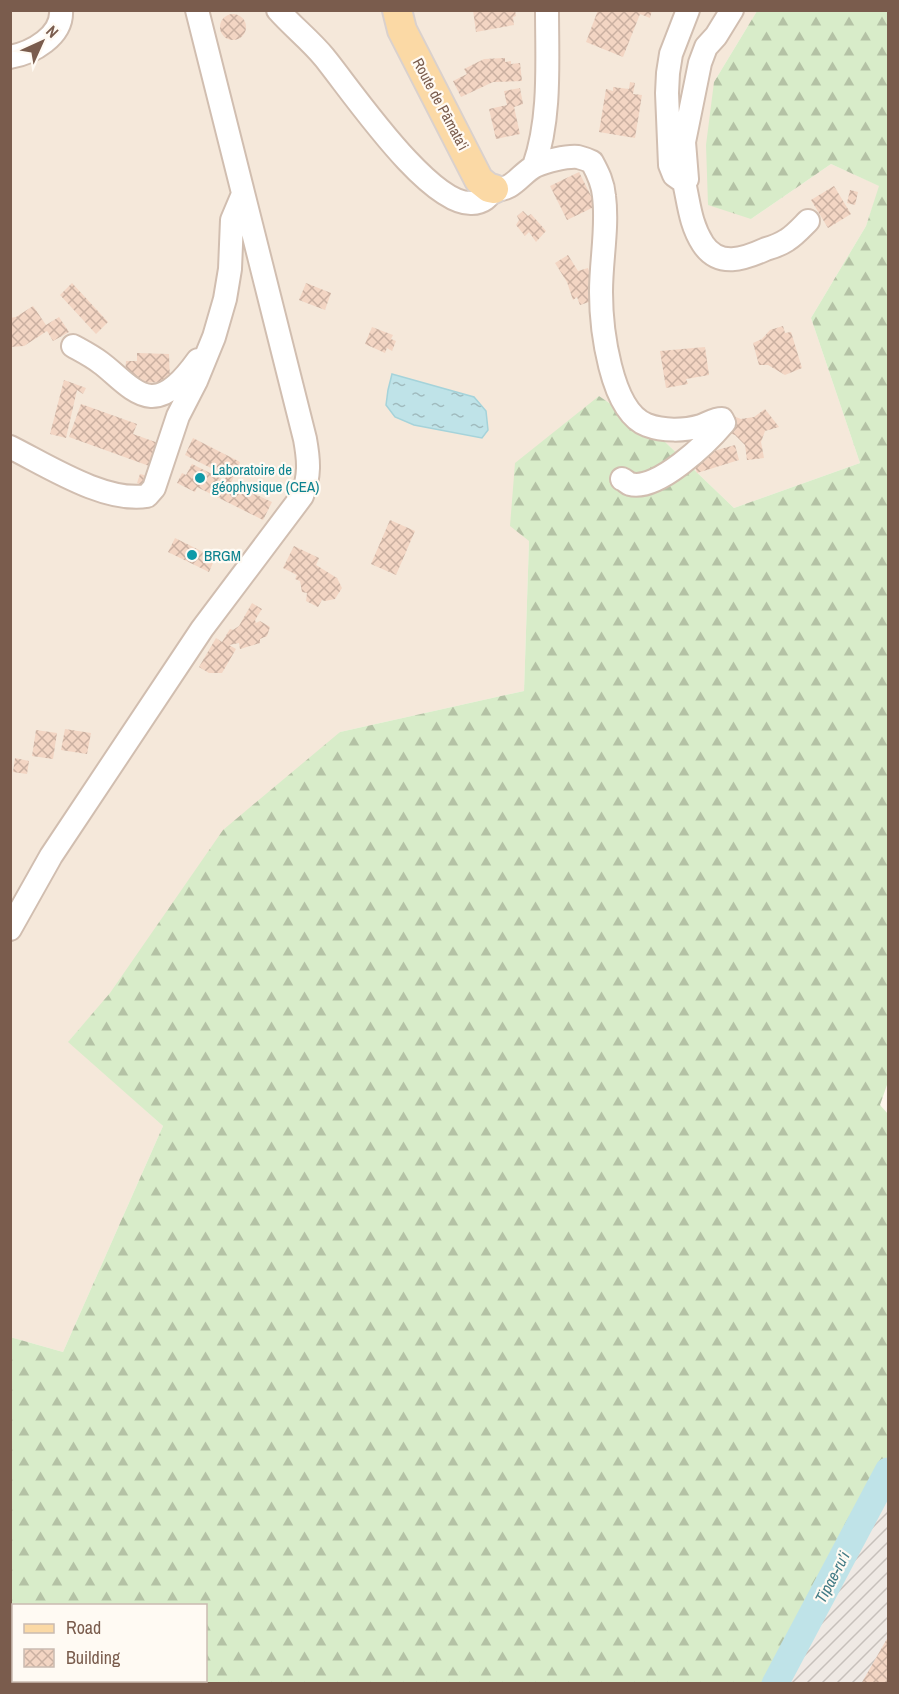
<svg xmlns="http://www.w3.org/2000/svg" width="899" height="1694" font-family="'Archivo Narrow',sans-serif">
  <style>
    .residential { fill: #f5e8da }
    .industrial { fill: url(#industrial-furrows) }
    .forest { fill: url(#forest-firs); fill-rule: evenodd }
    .water { fill: url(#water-ripples); stroke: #a5d3da; stroke-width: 1.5 }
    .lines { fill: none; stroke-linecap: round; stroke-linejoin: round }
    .river { stroke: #bfe3e8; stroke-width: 27 }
    .building { fill: url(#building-cross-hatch) }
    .minor-casing { stroke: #d1beb0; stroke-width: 26 }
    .major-casing { stroke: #dad1cd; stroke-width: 32 }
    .minor { stroke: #fff; stroke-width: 22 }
    .major { stroke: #fbd9a5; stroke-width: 28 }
    .culture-dot { fill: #0f9aa8; stroke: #fffaf3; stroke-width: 2 }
    .labels { text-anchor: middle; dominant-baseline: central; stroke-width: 4.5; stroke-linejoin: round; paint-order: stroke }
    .street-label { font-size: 15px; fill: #7a5c4d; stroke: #fffaf3 }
    .culture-label { font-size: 15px; fill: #0d838f; stroke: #fffaf3; text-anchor: start }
    .water-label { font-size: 16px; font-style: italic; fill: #437c86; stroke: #fffaf3 }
  </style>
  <defs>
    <pattern id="industrial-furrows" width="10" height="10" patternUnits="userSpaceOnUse" patternTransform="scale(1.5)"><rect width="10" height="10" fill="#efe9e4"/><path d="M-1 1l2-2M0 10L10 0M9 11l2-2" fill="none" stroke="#c7c0bb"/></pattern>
    <pattern id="forest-firs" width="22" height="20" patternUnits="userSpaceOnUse" patternTransform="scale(1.5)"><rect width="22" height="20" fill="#d8ecc9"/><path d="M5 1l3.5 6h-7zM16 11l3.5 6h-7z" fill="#b4c2a5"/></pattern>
    <pattern id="water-ripples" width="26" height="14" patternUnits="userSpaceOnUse" patternTransform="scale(1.5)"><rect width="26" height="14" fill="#bfe3e8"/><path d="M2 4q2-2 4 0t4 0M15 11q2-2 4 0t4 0" fill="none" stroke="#a0bbbe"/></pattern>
    <pattern id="building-cross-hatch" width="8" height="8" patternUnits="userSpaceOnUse" patternTransform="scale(1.5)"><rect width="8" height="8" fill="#f3d5c3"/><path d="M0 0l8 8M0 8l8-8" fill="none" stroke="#cab0a1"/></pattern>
  </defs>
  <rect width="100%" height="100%" fill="#fdf6ec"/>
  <!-- residential -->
  <path class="residential" d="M10,11H757L714,82L751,219L831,164L880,186L866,226L811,318L860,463L734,508L663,440L599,396L529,541L524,691L340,732L69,1041L163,1126L63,1352L10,1337Z"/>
  <!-- industrial -->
  <path class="industrial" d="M888,1482V1683L789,1684L792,1676Z"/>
  <!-- forest -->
  <path class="forest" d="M757,11H888V1082L880,1105L888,1114V1482L789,1683H11L10,1337L63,1352L163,1126L68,1042L110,993L223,830L340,732L524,691L529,541L510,526L515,463L599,396L663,440L734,508L860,463L811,318L866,226L879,186L831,164L751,219L708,205L706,145L714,82ZM14,1606H206V1680H14Z"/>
  <!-- water -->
  <path class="water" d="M392,374L474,397L486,411L488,430L482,438L414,425L395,417L386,405L388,390Z"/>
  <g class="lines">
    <!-- river -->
    <path class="river" d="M775,1684L888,1471"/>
  </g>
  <!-- building -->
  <path class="building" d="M473,10H515L516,16L513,17L514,25L476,32Z
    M598,10H652L650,18L640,14L623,57L586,42Z
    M220 27a13 13 0 1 1 26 0a13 13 0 1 1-26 0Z
    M505,58V62L511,61V64L520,63L522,81L493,82L461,97L453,81L467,74L464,69L484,59Z
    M630,82L635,83L633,94L642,95L635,138L599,132L606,89L613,91V87L629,89Z
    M520,88L523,104L514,107L520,134L496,139L489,109L507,105L504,91Z
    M579,172L596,206L567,220L550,186Z
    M834,186L851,214L828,228L811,200Z
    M850,190L858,192L855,205L847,203Z
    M523,211L528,216L531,214L546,231L536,242L529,232L525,236L516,225L519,220L517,216Z
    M568,255L578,271L588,268L598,299L580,305L577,297L573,300L567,282L555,263Z
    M72,283L108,322L96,334L60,295Z
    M306,283L331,293L325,310L299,300Z
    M33,306L46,325L59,317L69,332L53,341L47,331L24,346L10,347V318L16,317Z
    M783,326L785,333L791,332L802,368L785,375L768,365H759L753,343L762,339L770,330Z
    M372,327L393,335L391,339L396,341L392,351L387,348L385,353L365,344Z
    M705,347L709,375L686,379L688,384L666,388L660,351Z
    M137,353L169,354L170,382L137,383V377H125L126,361H137Z
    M64,380L86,388L83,394L77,390L66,438L50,434Z
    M81,404L137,424L133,434L161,444L152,467L69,437Z
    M765,409L779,427L765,431L761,442L764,458L747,460L745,445L735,435L727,432L733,416L741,419L754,417Z
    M193,438L240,462L231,483L272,502L263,520L197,487L195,492L177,483L182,473L186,475L192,464L224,480L227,476L185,455Z
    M735,445L739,460L697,473L692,457Z
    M140,474L148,476L144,486L137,483Z
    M390,520L415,531L396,575L371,564Z
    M175,538L215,558L209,572L168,552Z
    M294,546L319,558L316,565L337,578L342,588L335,599L325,601L322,600L318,607L306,601L307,593L302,592L300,581L295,579L297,575L283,568Z
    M252,603L262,609L255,620L256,623L260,621L270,627L267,636L260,639V643L240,649L239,643L229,645L236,649L222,673H209L199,667L216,638L222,642L230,629L233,630L239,626Z
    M65,729L91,733L87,754L61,750Z
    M36,730L57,733L53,759L32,756Z
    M15,758L29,761L27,774L13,772Z
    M888,1637V1684H861Z"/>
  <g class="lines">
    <!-- minor casing -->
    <g class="minor-casing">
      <path id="minor" d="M278,10C293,27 310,40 324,57C351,90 429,206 472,203C483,203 488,197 494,189C512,192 521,173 535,166C546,161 566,156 578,157C582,158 588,160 592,162C598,173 603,183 604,196C608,227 601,260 601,292C601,326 610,411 647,425C663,431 684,431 701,426C709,423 714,419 722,419L724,423C708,442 657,492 630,484C627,483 625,480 622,479
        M688,10L671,54L668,73L667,93L670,165L674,175L684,182L687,179L684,142L700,63L706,47L716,36L732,10
        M10,57C32,53 63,36 61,10
        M534,166C551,118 547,61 547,10
        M684,182C689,203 690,224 703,244C719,268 744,259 766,249C773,247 781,244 787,240C795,235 802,227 808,221
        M73,346C82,351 92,356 101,363C115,373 133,395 151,396C170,397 188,374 198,360
        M10,447C48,466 105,503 147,496L154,488L178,416L196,381L214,337L225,299L230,269L232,220L243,194
        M10,929L51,856L202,629L302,496C310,476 309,461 305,439L197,10"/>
    </g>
    <!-- major casing -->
    <g class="major-casing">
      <path id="major" d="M397,10L402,30L479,180L489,188L494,189"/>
    </g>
    <!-- minor -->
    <use href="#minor" class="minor"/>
    <!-- major -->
    <use href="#major" class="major"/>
  </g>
  <!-- markers -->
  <g class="culture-dot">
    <circle cx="200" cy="478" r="6"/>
    <circle cx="192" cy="555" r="6"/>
  </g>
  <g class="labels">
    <!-- street labels -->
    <g class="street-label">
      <text transform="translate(441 104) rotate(62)">Route de Pāmata'i</text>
    </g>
    <!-- culture labels -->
    <g class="culture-label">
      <text x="212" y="469">Laboratoire de<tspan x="212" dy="17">géophysique (CEA)</tspan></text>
      <text x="204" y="555">BRGM</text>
    </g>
    <!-- water labels -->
    <g class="water-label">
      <text transform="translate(832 1577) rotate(-62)">Tipae-ru’i</text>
    </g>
  </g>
  <!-- border -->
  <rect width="899" height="1694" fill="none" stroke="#7a5c4d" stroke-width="24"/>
  <!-- legend -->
  <rect x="12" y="1604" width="195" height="78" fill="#fffaf3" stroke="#cabbb1" stroke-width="1.5"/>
  <rect x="24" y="1624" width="30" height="9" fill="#fbd9a5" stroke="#cabbb1" stroke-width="1.5"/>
  <text x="66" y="1634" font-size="18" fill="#7a5c4d">Road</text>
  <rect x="24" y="1649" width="30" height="18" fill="url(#building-cross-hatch)" stroke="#cabbb1" stroke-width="1.5"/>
  <text x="66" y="1664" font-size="18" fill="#7a5c4d">Building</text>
  <!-- north arrow -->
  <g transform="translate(42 42) rotate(45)" stroke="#fffaf3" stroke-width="4.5" paint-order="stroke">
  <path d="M0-4.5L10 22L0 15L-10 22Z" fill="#7a5c4d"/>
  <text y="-9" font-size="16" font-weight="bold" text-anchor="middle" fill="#7a5c4d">N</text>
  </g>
</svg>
